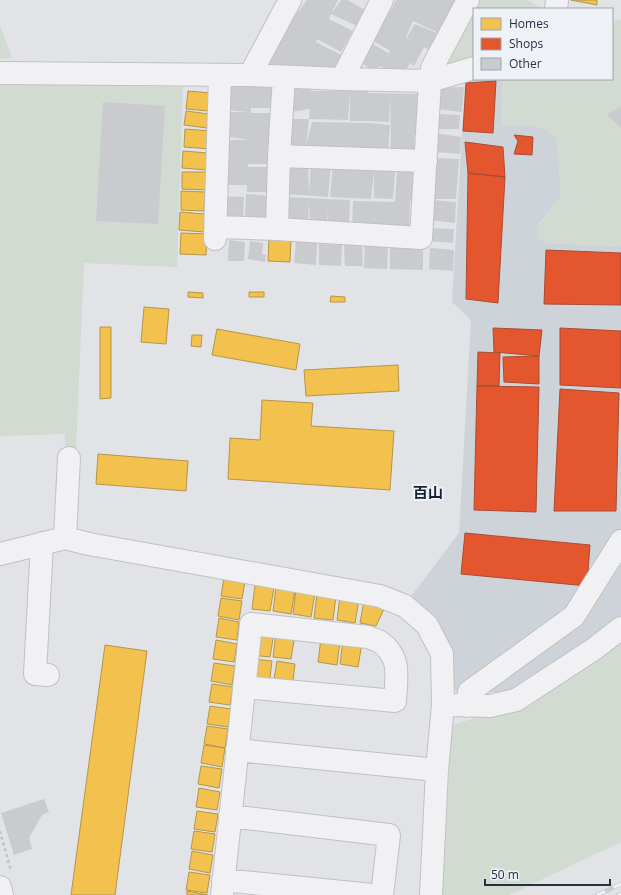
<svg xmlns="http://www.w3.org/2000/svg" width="621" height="895" font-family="'Open Sans','Noto Sans JP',sans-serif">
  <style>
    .built { fill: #ced3da }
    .green { fill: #d1dbd1 }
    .homes { fill: #f2c14e; stroke: #b5964a }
    .shops { fill: #e4572e; stroke: #ab4b34 }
    .building { fill: #c9cbcf; fill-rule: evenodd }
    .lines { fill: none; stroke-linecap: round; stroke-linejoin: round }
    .minor-casing { stroke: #bfc1c4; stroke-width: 24 }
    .path { stroke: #bfc1c7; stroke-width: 2.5; stroke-dasharray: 3 3; stroke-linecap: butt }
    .minor { stroke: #f1f1f3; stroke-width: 22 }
    .rail-casing { stroke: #c9cbcf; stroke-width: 4.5 }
    .rail { stroke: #eef2f7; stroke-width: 3; stroke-dasharray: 9; stroke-linecap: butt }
    .labels { text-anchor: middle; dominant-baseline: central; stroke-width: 4; stroke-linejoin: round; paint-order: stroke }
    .neighbourhood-label { font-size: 15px; font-weight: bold; fill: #182133; stroke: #eef2f7 }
  </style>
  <rect width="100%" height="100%" fill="#e1e3e6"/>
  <!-- built -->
  <path class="built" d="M474,79H503L501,126H538L557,137L561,196L538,225L545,243L621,246V616L583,648L517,693L457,691L451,688L409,599L459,533L471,320L452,302L465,81Z"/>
  <!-- green -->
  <path class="green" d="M474,0H527L543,9H474V60L449,65L445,64Z
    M621,20V246L545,243L538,237V226L561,196L557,137L538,126H501L503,79H612V21Z
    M0,25L12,58L0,59Z
    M0,84L183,87L177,267L84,263L76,451L65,450V434L0,436Z
    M621,640V842L509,895H442L452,725L498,711Z"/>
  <!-- homes -->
  <path class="homes" d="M571,0H597V5Z
    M188,91L211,93L209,111L186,109Z
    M186,111L209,114L207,128L184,125Z
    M185,129L212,131L211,149L184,147Z
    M183,151L208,153L207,170L182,168Z
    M182,172H208L207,190L182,189Z
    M181,191L205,192L204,211L181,210Z
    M180,212L205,214L204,232L179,230Z
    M181,233L207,234L206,255L180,254Z
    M269,238L291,239L290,262L268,261Z
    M188,292L203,293V298L188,297Z
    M249,292H264V297H249Z
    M331,296L345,297V302H330Z
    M144,307L169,309L166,344L141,342Z
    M100,327H111V398L100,399Z
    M217,329L300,344L296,370L212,355Z
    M192,335H202L201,347L191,346Z
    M398,365L399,391L306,396L304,370Z
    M262,400L313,403L311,426L394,431L390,490L228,479L230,438L260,440Z
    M98,454L188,461L186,491L96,484Z
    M224,578L245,581L242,599L221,596Z
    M255,585L274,588L270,611L252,609Z
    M276,587L295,590L291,614L273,611Z
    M296,590L315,593L311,617L293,614Z
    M317,594L336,596L333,620L314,618Z
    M340,596L359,599L355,623L337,620Z
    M221,598L242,601L239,620L218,616Z
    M364,601L386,605L376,626L360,623Z
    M219,618L239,622L237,640L216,637Z
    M255,631L274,633L270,657L252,655Z
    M276,633L295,635L291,659L273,657Z
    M321,638L340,641L337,665L318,662Z
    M216,640L237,644L234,662L213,659Z
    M343,640L362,643L358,667L340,664Z
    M105,645L147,651L115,895H71Z
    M253,659L272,661L269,685L250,682Z
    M277,661L295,664L292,688L273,685Z
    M214,663L235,666L232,685L211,681Z
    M212,684L233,687L230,705L209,702Z
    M210,706L231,709L228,727L207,724Z
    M207,726L228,729L225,748L204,744Z
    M204,745L225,748L222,767L201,763Z
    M201,766L222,769L219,788L198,784Z
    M199,788L220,792L217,810L196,807Z
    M197,811L218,814L215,832L194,829Z
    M194,831L215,834L212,852L191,849Z
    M192,851L213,855L210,873L189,869Z
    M189,872L210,875L207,893L186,890Z
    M187,891L208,895H187Z"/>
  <!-- shops -->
  <path class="shops" d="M496,81L493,133L463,131L466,83Z
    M514,135L533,137L532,155L514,154L518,141Z
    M465,142L503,147L505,177L468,173Z
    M468,173L505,177L498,303L466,299Z
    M546,250L621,253V305L544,304Z
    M493,328L542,330L539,356L494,352Z
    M560,328L621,331V388L560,385Z
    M478,352L500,353L499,386H477Z
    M539,356V384L504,382L503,357Z
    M477,386L539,387L536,512L474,510Z
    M560,389L619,393L616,511H554Z
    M465,533L590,545L587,586L461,574Z"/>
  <!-- building -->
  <path class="building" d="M307,0H338L331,14L341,0H347L365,10L357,26L331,14L329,19L353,31L341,52L317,39L316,42L343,56L332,75L303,65L299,73L266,62L292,20Z
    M396,0H455L459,2L433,52L424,47L414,66L410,63L402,77L380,66L376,73L358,60L371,43L388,53L383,61L390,51L372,40L393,7ZM413,21L437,32V33L415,24L407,37L418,44L406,37Z
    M290,84H311V91H350L368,86V93L418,94L417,134L414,135V153H390L391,136L390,96L389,122L367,121H350V93L348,120L309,119L306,146L312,122L369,123L390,125L388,153L306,149L288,145L290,119H309L310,109L290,112Z
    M227,86H273V108H251V113H273L271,164H248V167H270V192H247V185H224L225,140H249L224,136L227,112H248L226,110Z
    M464,87L462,112L436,109V88Z
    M103,102L165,106L158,224L96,221Z
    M621,106V128L607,115Z
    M438,114L460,115L459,129H438Z
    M434,133L461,137L460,154L435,152Z
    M436,158L459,159L456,199H433Z
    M308,163L309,192L311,164H331L328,197L285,194L288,164Z
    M333,165L395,171L393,199L374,198V172L371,199L330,197Z
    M418,169V201H410L409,230L352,228L353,201L395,202L397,170Z
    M246,194L270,196L268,224L245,223Z
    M221,196L244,197L243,218L220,217Z
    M285,197L350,200L349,227L328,226V208L327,225L310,224L309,201L308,222L285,223Z
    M431,200L456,202L455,223L430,220Z
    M428,228L454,229L453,243L427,241Z
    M229,240L245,242L244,261H228Z
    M296,240L317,242L316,265L294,263Z
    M250,241L263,243L262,254L266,255L265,262L248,259Z
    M365,242L388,243L387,269L364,268Z
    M319,244L342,245L341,266L319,265Z
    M362,244L363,266H345L344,245Z
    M390,247L423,248V270L390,269Z
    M430,248L454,250L453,271L429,269Z
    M44,799L49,812L42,815L29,838L32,849L14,855L1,813Z"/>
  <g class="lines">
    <!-- minor casing -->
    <g class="minor-casing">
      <path id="minor" d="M556,9L557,0
        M0,73L250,75L342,79L430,81L474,68
        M250,75L290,0
        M342,79L382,0
        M279,156L426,161
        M216,227L277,229L421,238L430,81L432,68L468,0
        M277,229L279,156L284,77
        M215,239L220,75
        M65,538L69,458
        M42,543L35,674L48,675
        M0,554L65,538L89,544L380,596L405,606L427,625L442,654L443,705L437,770L431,895
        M453,705L490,706L516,700L594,649L621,628
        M467,706L469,692L574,616L621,541
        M237,750L437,770
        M230,816L389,835L382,895
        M223,880L372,895
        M0,887L2,895
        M222,895L251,624L368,637C372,639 377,640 380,642C402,657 396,678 395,701L244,687"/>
    </g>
    <!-- path -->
    <path class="path" d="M0,831L11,871"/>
    <!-- minor -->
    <use href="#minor" class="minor"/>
    <!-- rail casing -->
    <g class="rail-casing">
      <path id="rail" d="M597,895L621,884
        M618,895L621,894"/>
    </g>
    <!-- rail -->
    <use href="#rail" class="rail"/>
  </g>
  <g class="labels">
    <!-- neighbourhood labels -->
    <g class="neighbourhood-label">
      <text x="428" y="492">百山</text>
    </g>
  </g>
  <!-- legend -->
  <rect x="473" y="8" width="140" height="72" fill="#eef2f7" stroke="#9ea4af"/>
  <rect x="481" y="18" width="20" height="12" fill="#f2c14e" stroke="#9ea4af"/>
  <text x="509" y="28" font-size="12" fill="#263042">Homes</text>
  <rect x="481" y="38" width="20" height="12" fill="#e4572e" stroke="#9ea4af"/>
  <text x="509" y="48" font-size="12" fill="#263042">Shops</text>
  <rect x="481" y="58" width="20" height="12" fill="#c9cbcf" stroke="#9ea4af"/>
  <text x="509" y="68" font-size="12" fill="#263042">Other</text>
  <!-- scale -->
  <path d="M485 879v6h125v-6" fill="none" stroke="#263042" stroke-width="2"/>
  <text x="491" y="879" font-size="12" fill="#263042" stroke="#eef2f7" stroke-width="3" paint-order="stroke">50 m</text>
</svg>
